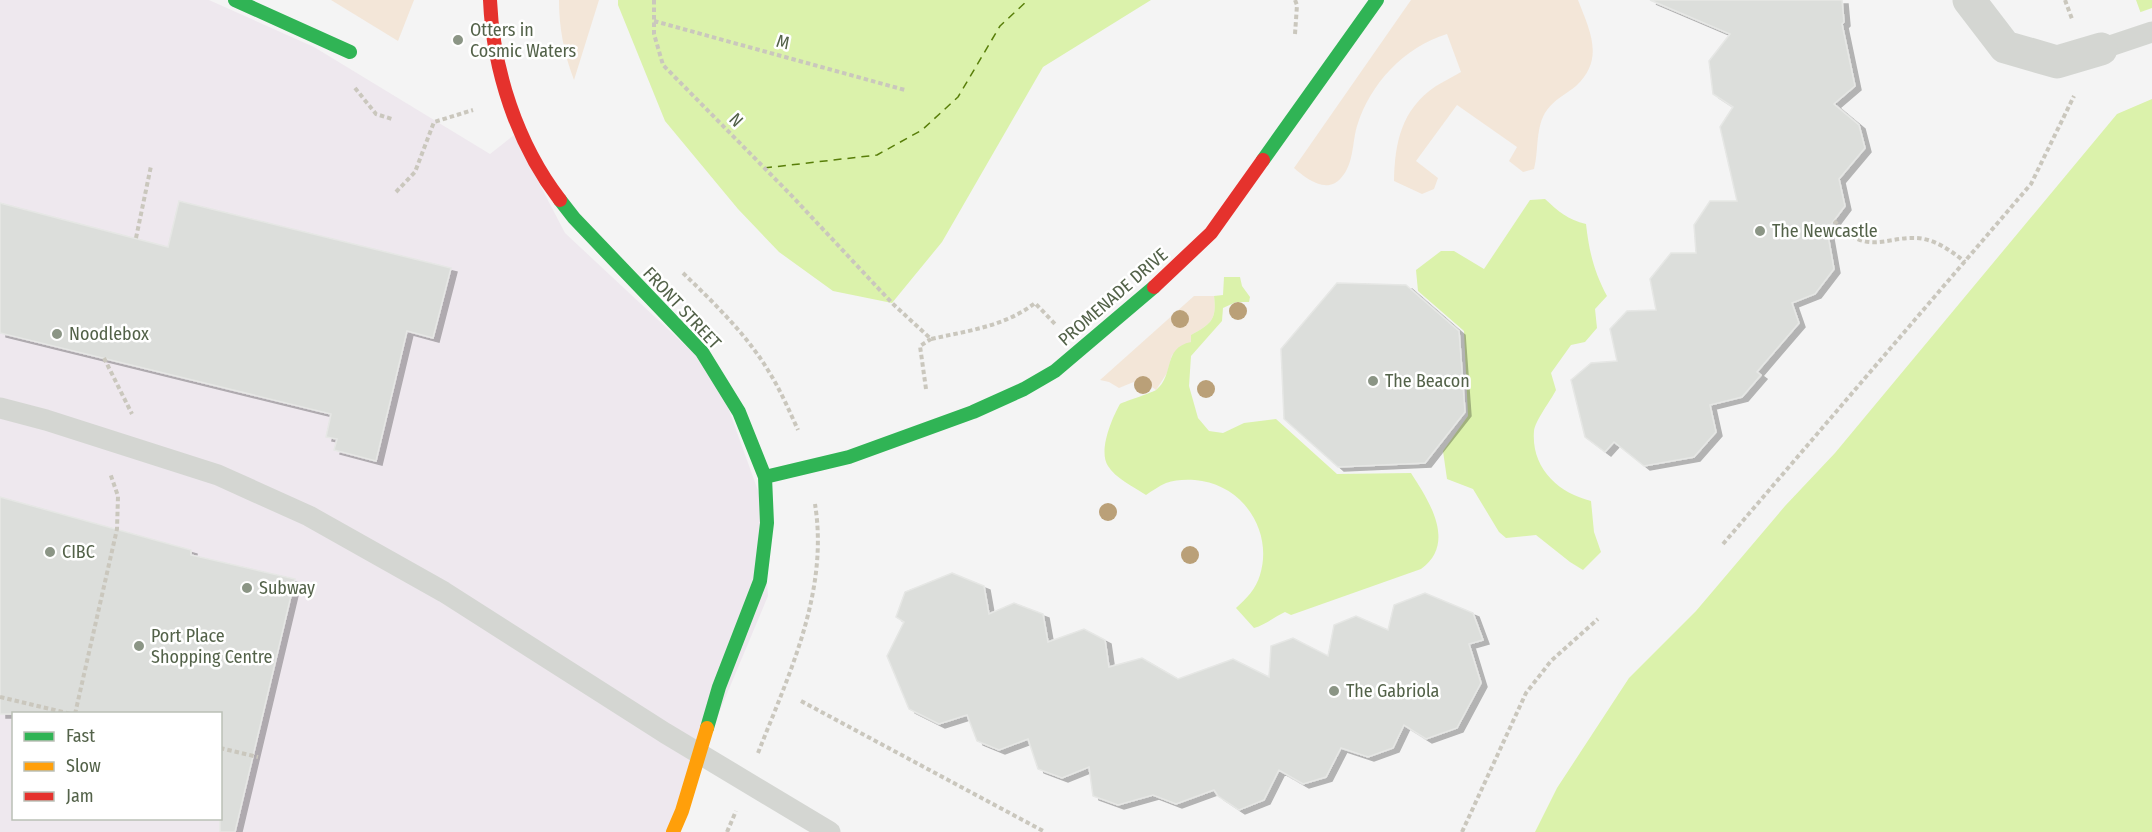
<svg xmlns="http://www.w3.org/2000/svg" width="2152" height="832" font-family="'Fira Sans Condensed',sans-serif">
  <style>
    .commercial { fill: #eee8ee; fill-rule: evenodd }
    .green { fill: #f3e6d8 }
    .water { fill: #dbf2ab }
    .pier { fill: #f4f4f4 }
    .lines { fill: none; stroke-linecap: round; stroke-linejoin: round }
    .ferry { stroke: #587e09; stroke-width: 1.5; stroke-dasharray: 8 6; stroke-linecap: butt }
    .building { fill: #dcdedb; stroke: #e6e7e5; stroke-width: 1.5; filter: url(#shadow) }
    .path { stroke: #cac7bd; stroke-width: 4; stroke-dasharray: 4.5 3; stroke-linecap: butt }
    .lane { stroke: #d4d6d2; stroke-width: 21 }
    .street { stroke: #d4d6d2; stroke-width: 33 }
    .fast { stroke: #30b455; stroke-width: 14 }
    .slow { stroke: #ff9f0a; stroke-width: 14 }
    .jam { stroke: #e5322d; stroke-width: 14 }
    .tree { fill: #baa078 }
    .poi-dot { fill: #8b9585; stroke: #fff; stroke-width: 2 }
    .labels { text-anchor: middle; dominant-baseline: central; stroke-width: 5; stroke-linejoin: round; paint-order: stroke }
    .poi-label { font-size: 18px; fill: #536249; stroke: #fff; text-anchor: start }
    .street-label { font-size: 18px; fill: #536249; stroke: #fff }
  </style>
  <defs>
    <filter id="shadow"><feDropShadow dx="6" dy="4" stdDeviation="0" flood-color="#0004"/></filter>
  </defs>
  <rect width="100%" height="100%" fill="#f4f4f4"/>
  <!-- commercial -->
  <path class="commercial" d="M0,0H209L314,47L490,154L514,135L565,233L716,374L761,499L768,596L669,832H0ZM14,714H220V818H14Z"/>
  <!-- green -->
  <path class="green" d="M331,0H414L398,41Z
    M559,0H599L574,80C564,54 559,28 559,0Z
    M1411,0H1578C1590,31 1605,59 1576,86C1566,94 1554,100 1547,110C1535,126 1539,151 1534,169L1523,172L1509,161L1517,147L1457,105L1416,161L1438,178L1434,189L1422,194L1394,181C1395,142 1401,110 1436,86C1444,81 1453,77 1461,72L1447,34C1404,47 1370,84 1357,126C1352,143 1354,164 1341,178C1327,195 1305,178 1294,168Z
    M1194,296H1214C1217,320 1211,324 1191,335V342L1172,355L1167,373L1156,390L1141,379L1119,388L1109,382L1100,380Z"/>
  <!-- water -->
  <path class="water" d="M618,0H1151L1043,67L942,242L892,303L833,291L779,252L738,209L665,121L618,5Z
    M2136,0H2152V44Z
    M2152,99V832H1535L1557,788L1629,678L1696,611L1785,506L1835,453L2117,114Z
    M1545,199C1558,211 1568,220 1586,224C1589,251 1594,272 1607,296L1595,309L1597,328L1585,342L1571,345L1551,373L1556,390C1551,400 1535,421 1534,431C1531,468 1558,493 1591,501L1594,532L1601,552L1583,570L1570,562L1536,535L1506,538L1499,532L1473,489L1447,479L1443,451L1468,416L1464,331L1418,291L1416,270L1441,251H1454L1484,269L1530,200Z
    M1224,277H1240L1242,286L1250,297L1249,302H1236L1223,308L1222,321L1191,356L1189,386L1198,418L1209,431L1223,433L1244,423L1276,419L1337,474L1411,473C1429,501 1457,543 1421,569L1291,615L1285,612C1274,617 1265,625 1254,628L1236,608C1246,599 1256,589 1260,575C1273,533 1245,488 1202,481C1191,479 1177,479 1166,483C1159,486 1152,491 1146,495C1134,487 1115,478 1108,466C1098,451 1112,418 1120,404C1126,401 1154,392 1156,390C1175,375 1162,348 1191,342V335C1211,324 1217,320 1214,296L1223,295Z"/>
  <!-- pier -->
  <path class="pier" d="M2152,8V47L2149,45L2138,13Z"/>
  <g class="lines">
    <!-- ferry -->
    <path class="ferry" d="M764,168L877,155L922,130L958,97L1000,26L1028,0"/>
  </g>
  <!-- building -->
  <path class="building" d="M1650,0H1842L1844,22L1842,24L1855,86L1834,104L1859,125L1865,148L1839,179L1845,206L1827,230L1834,269L1815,294L1792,303L1799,323L1757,372L1761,375L1742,397L1710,405L1716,432L1694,457L1644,466L1614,442L1605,452L1585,437L1571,380L1591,363L1617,361L1610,329L1627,311L1656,310L1650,279L1671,253H1696L1694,225L1710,201H1737L1720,127L1733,107L1713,94L1709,61L1730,34Z
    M179,201L451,268L433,338L407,331L376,461L334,450L337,439L326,437L331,414L0,333V203L168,247Z
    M1337,283L1406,285L1459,331L1465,412L1425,463L1338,467L1284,419L1281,349Z
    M0,497L191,550V555L295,579L235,832H220V714H0Z
    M952,573L984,586L989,614L1014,603L1043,614L1048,642L1084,629L1105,640L1109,667L1142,658L1178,679L1233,659L1269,677L1271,646L1293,638L1328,656L1334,625L1356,616L1388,630L1394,605L1425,593L1473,613L1483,640L1469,644L1481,683L1457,728L1426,739L1404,725L1393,748L1368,757L1341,748L1326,777L1303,784L1279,770L1264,800L1239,810L1218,796L1214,790L1176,804L1153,795L1118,805L1093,796L1089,767L1062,778L1038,769L1028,739L999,750L977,741L967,715L939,724L909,709L887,656L904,622L896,617L905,592Z"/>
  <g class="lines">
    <!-- path -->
    <path class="path" d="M654,0V34L663,65L791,195L892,303L931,339C967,331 1006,326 1035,303L1055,324
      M2065,0L2072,19
      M654,21L905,90
      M1295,34L1297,5L1295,0
      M355,88L376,114L392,119
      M396,192L415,172L434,122L473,110
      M1834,221C1842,228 1850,237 1860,240C1877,246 1894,238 1911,238C1932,237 1949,249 1965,262
      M136,238L151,166
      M683,273C713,302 744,332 766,367C779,387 788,408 798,430
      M104,358L132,414
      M926,389L920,346L931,339
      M1723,544L2031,184L2074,96
      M0,697L71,714
      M801,701L1045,832
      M75,714L117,529L118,496L110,473
      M220,748L258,757
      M758,753C789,674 829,592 815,504
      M727,832L736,811
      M1462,832L1526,693L1551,661L1598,619"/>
    <!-- lane -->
    <path class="lane" d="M2101,49L2152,32
      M0,408L46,420L218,475L309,516L444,592L665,733L830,832"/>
    <!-- street -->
    <path class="street" d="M1969,0L2005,47L2057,62L2101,49"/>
    <!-- fast -->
    <path class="fast" d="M235,0L350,52
      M1263,160L1377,0
      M560,200L574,218L702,352L739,412L765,477L767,523L760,581L719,687L707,728
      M765,477L849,457L973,412L1024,389L1055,371L1154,287"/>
    <!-- slow -->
    <path class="slow" d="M673,832L682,811L707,728"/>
    <!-- jam -->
    <path class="jam" d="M490,0C493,70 517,144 560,200
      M1154,287L1211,233L1263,160"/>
  </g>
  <!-- trees -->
  <g class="tree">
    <circle cx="1238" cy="311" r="9"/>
    <circle cx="1180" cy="319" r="9"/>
    <circle cx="1143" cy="385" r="9"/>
    <circle cx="1206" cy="389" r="9"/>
    <circle cx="1108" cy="512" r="9"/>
    <circle cx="1190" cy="555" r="9"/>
  </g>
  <!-- markers -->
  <g class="poi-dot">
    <circle cx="458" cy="40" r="6"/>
    <circle cx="1760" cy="231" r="6"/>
    <circle cx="57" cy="334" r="6"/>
    <circle cx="1373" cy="381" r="6"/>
    <circle cx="50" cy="552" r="6"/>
    <circle cx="247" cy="588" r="6"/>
    <circle cx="139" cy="646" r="6"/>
    <circle cx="1334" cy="691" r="6"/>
  </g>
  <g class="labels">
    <!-- poi labels -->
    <g class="poi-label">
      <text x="470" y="30">Otters in<tspan x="470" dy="21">Cosmic Waters</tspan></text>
      <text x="1772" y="231">The Newcastle</text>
      <text x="69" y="334">Noodlebox</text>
      <text x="1385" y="381">The Beacon</text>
      <text x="62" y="552">CIBC</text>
      <text x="259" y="588">Subway</text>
      <text x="151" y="636">Port Place<tspan x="151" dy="21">Shopping Centre</tspan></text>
      <text x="1346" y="691">The Gabriola</text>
    </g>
    <!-- street labels -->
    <g class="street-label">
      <text transform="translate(783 42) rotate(15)">M</text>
      <text transform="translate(736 120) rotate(46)">N</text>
      <text transform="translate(1113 297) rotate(-41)">PROMENADE DRIVE</text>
      <text transform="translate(682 308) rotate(47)">FRONT STREET</text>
    </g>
  </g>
  <!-- legend -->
  <rect x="12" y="712" width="210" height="108" fill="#ffffff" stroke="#bac0b6" stroke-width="1.5"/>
  <rect x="24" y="732" width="30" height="9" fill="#30b455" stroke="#bac0b6" stroke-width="1.5"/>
  <text x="66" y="742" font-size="18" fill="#536249">Fast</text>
  <rect x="24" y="762" width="30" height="9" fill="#ff9f0a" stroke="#bac0b6" stroke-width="1.5"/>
  <text x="66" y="772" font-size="18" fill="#536249">Slow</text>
  <rect x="24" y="792" width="30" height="9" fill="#e5322d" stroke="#bac0b6" stroke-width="1.5"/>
  <text x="66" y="802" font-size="18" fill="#536249">Jam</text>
</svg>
